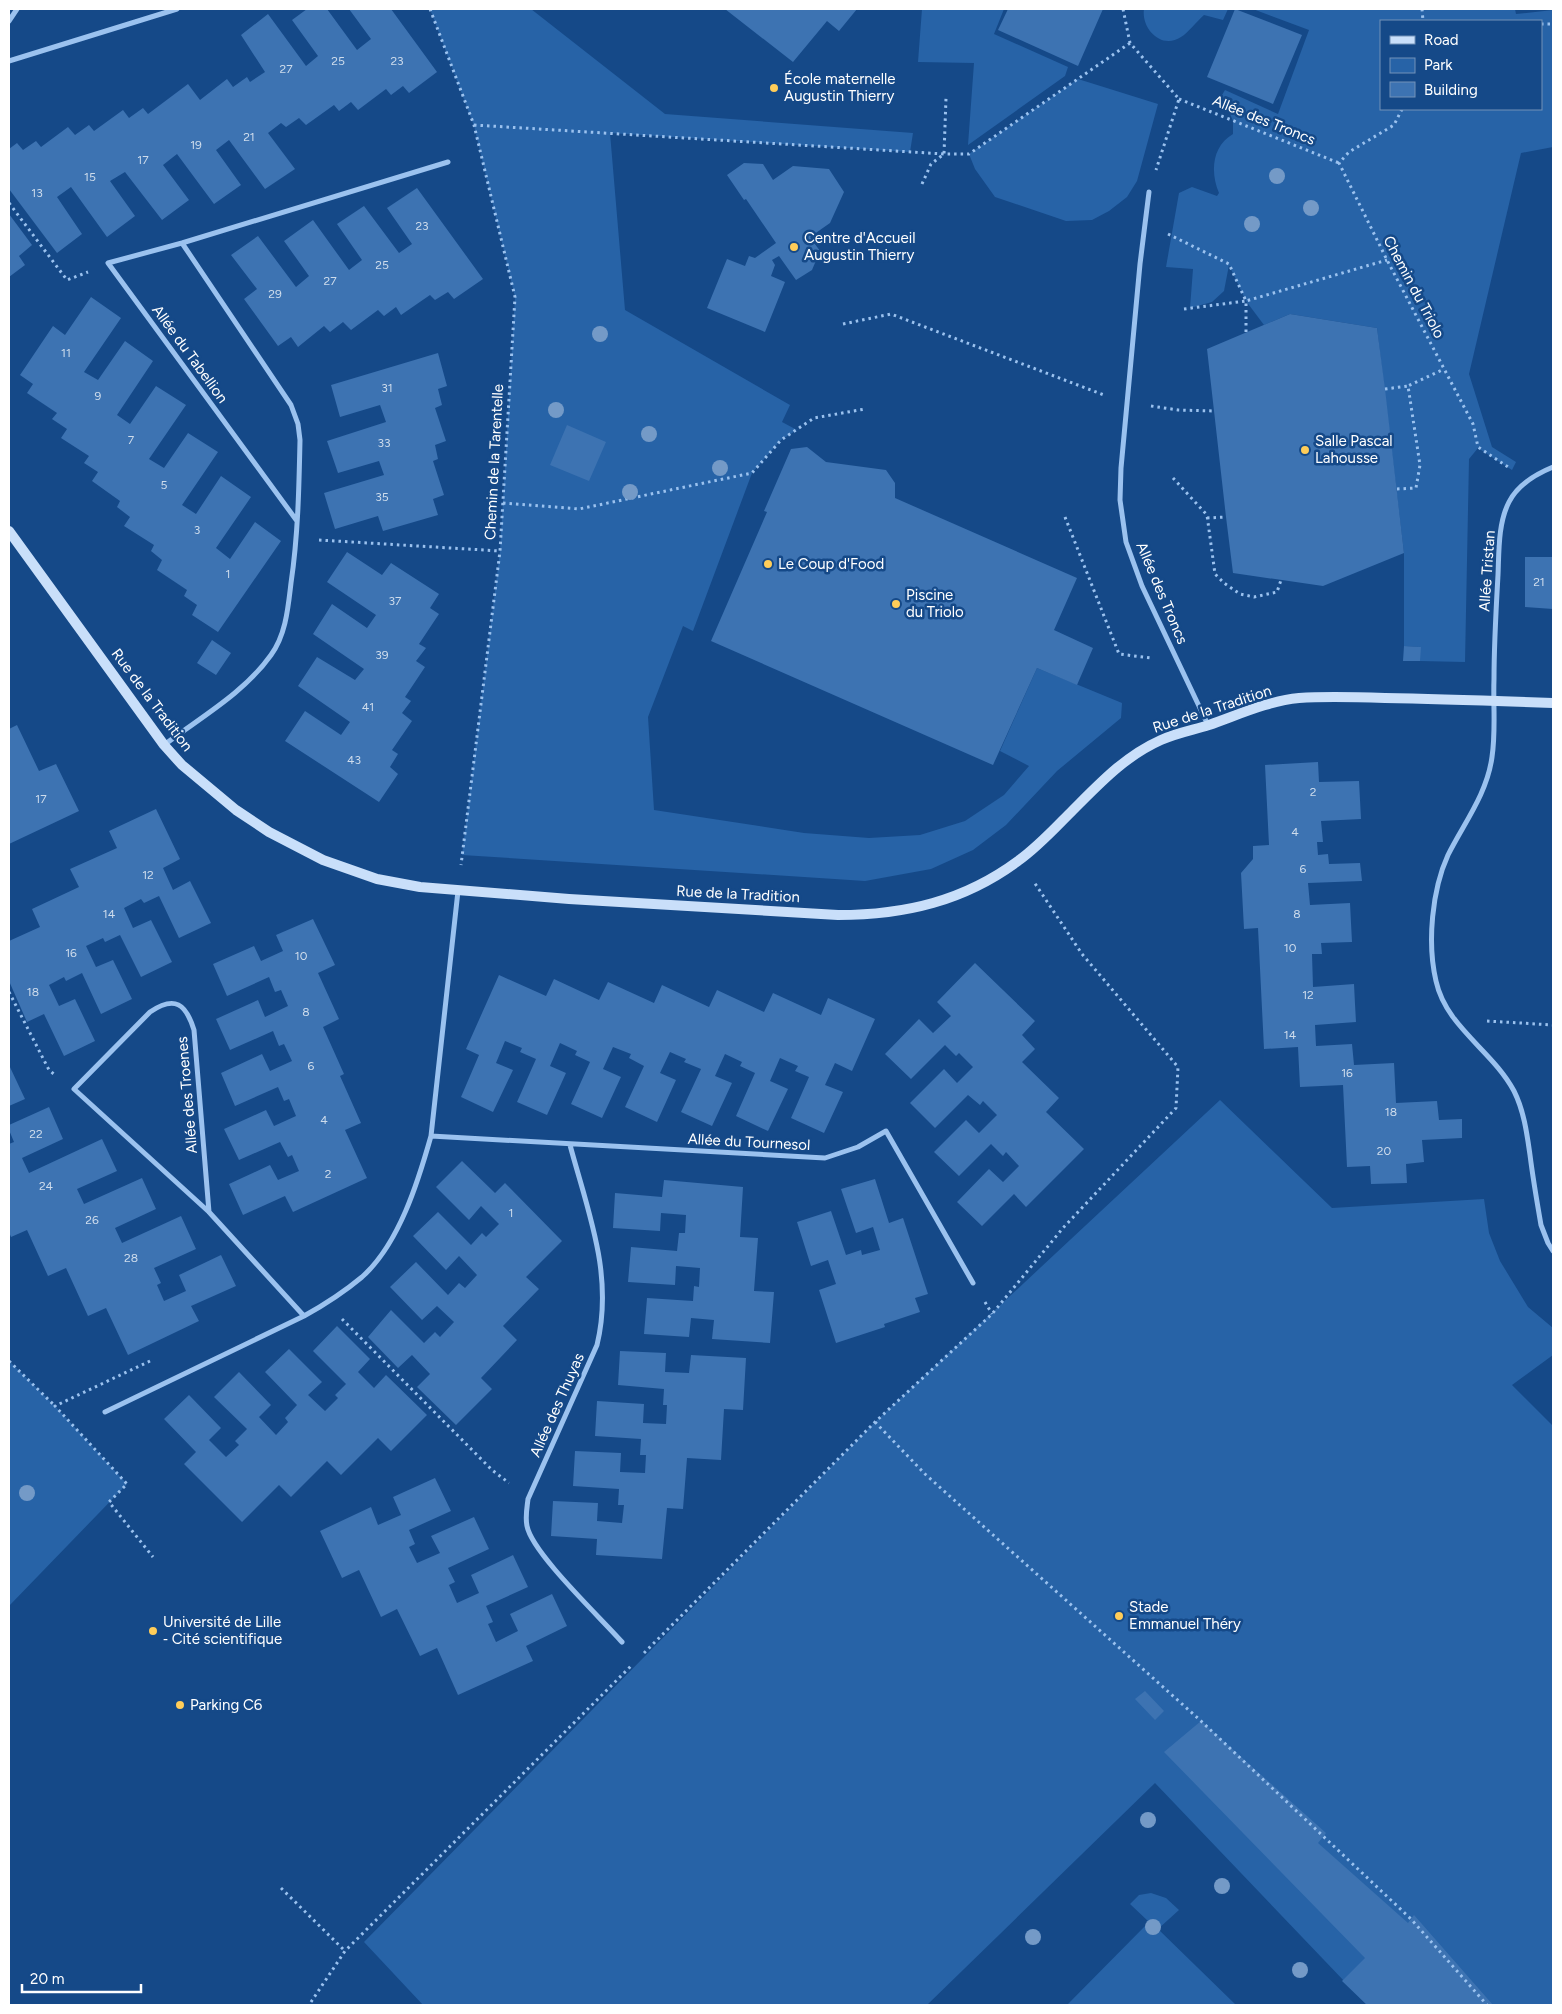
<svg xmlns="http://www.w3.org/2000/svg" width="1562" height="2014" font-family="Figtree,sans-serif">
  <style>
    .green { fill: #2763a7; fill-rule: evenodd }
    .building { fill: #3d73b2 }
    .lines { fill: none; stroke-linecap: round; stroke-linejoin: round }
    .path { stroke: #9bc2ef; stroke-width: 3; stroke-dasharray: 2.5 4; stroke-linecap: butt }
    .street { stroke: #9bc2ef; stroke-width: 5 }
    .secondary { stroke: #c9dffa; stroke-width: 10 }
    .tree { fill: #749ac7 }
    .poi-dot { fill: #ffcd59; stroke: #154988; stroke-width: 2 }
    .labels { text-anchor: middle; dominant-baseline: central; stroke-width: 5; stroke-linejoin: round; paint-order: stroke }
    .number-label { font-size: 12px; fill: #cedcec }
    .poi-label { font-size: 15px; fill: #fff; stroke: #154988; text-anchor: start }
    .street-label { font-size: 15px; fill: #fff; stroke: #154988 }
  </style>
  <rect width="100%" height="100%" fill="#154988"/>
  <!-- green -->
  <path class="green" d="M430,9H531L665,114L913,133L910,152L610,133L625,310L790,405L782,422L797,430L781,440L752,473L693,631L683,626L648,717L654,810L804,833L869,838L920,835L965,821L1004,795L1029,766L1000,751L1037,668L1122,703L1121,718L1057,771L1006,825L973,850L931,869L865,881L462,855L500,551L515,297L474,126Z
    M922,9H1004L994,34L1068,67L1065,76L968,145L974,63L918,62Z
    M1144,9H1228L1223,20L1204,15C1197,21 1188,33 1181,37C1161,50 1141,28 1144,9Z
    M1253,9H1515L1516,14L1553,10V147L1521,153L1469,374L1492,447L1516,462L1512,470L1478,448L1469,459L1465,662L1420,661V647L1404,646V553L1377,328L1290,314L1264,325L1246,301L1229,265L1224,291L1212,302L1190,308L1193,269L1166,267L1179,193L1192,187L1217,196L1219,193C1210,172 1212,146 1233,134V121L1222,95L1225,90L1278,114L1309,30ZM1381,21H1541V109H1381Z
    M1078,79L1158,104L1137,181L1127,197L1109,211L1092,220L1066,221L995,197L975,169L969,154Z
    M1220,1100L1332,1208L1484,1199L1489,1233L1500,1261L1528,1307L1553,1328V1355L1512,1385L1553,1426V2005H1367L1155,1783L927,2005H423L364,1942L875,1422Z
    M9,1361L55,1406L127,1484L9,1606Z
    M1151,1893L1166,1898L1179,1910L1158,1929L1236,2005H1067L1149,1922L1130,1904L1139,1895Z"/>
  <!-- building -->
  <path class="building" d="M307,9H327L357,50L371,39L349,9H391L437,72L409,93L403,86L391,95L386,89L358,110L351,102L339,111L334,105L306,125L299,118L286,127L281,123L268,133L295,169L265,189L229,140L216,150L241,185L214,204L177,154L163,165L189,200L162,220L125,172L110,181L135,216L107,237L71,187L57,197L82,234L57,253L9,189V149L17,143L23,150L36,141L41,147L68,127L75,135L89,125L94,131L123,110L129,118L143,108L148,114L188,84L200,100L227,79L233,87L247,77L250,82L265,72L241,35L268,14L306,66L318,56L292,20Z
    M725,9H857L839,31L827,21L793,62Z
    M1008,9H1103L1078,66L998,30Z
    M1235,9L1302,35L1273,104L1207,77Z
    M744,163L763,164L773,180L793,166L829,169L844,192L830,223L810,237L820,251L812,270L796,280L779,256L772,260L775,265L771,276L785,282L765,332L707,308L727,259L745,266L749,256L755,258L776,243L746,199L744,200L727,175Z
    M417,188L483,279L454,299L448,292L435,300L430,295L401,315L396,307L384,316L378,310L351,330L343,322L330,332L324,326L298,347L291,337L278,346L244,299L257,289L231,255L258,236L296,287L309,276L284,241L313,220L349,270L362,260L337,224L364,206L399,253L412,244L387,208Z
    M9,214L32,245L19,256L25,265L9,277Z
    M91,297L121,318L84,372L98,380L125,341L153,361L117,415L130,424L156,386L186,405L149,459L164,468L188,433L218,452L182,505L196,514L221,476L251,497L216,548L230,559L255,522L281,541L218,632L192,615L197,605L184,596L187,590L157,570L162,560L151,551L154,545L124,526L130,517L117,507L120,501L92,481L98,472L84,463L89,456L61,438L67,429L52,419L57,413L27,393L33,384L20,375L53,326L65,335Z
    M1290,314L1377,328L1385,389L1404,553L1323,586L1233,573L1226,517L1207,349Z
    M438,353L447,386L438,389L442,405L435,408L446,441L435,445L438,459L433,461L444,495L433,499L438,515L383,531L378,516L335,529L324,493L384,475L379,461L338,473L327,441L386,422L380,405L340,417L331,385Z
    M567,425L606,442L589,481L550,465Z
    M807,447L826,462L886,470L895,483V498L1077,578L1054,630L1093,648L1077,685L1037,668L993,765L711,641L767,512L764,511L791,449Z
    M347,552L382,575L391,563L439,594L430,608L439,614L419,644L426,648L416,661L425,667L405,697L411,701L402,713L412,721L392,750L398,754L390,767L398,774L379,802L285,741L305,711L341,735L350,722L298,686L317,657L355,680L364,669L313,634L332,604L367,628L376,615L327,582Z
    M1525,557H1553V609L1525,607Z
    M212,640L231,653L216,675L197,663Z
    M1404,646L1421,647L1420,661H1403Z
    M17,725L39,771L56,764L79,811L9,844V729Z
    M1318,762L1319,782L1359,781L1361,819L1321,821L1323,842H1317L1318,855L1328,854L1329,864L1360,863L1362,881L1308,883L1310,905L1350,903L1351,923L1352,942L1321,943L1322,954H1312L1313,987L1354,984L1355,1004L1356,1022L1315,1025L1316,1046L1352,1044L1354,1065L1394,1063L1396,1103L1437,1101L1439,1120L1462,1119V1138L1422,1140L1424,1162L1406,1164L1407,1183L1371,1184L1370,1166L1347,1167L1343,1085L1300,1087L1298,1047L1264,1049L1258,928L1244,929L1241,873L1253,859V846L1269,845L1265,765Z
    M156,809L180,859L163,868L173,890L190,881L211,923L179,938L159,896L144,903L141,899L124,908L133,928L151,920L172,962L141,977L120,935L105,942L103,938L86,946L96,967L113,960L132,999L101,1014L82,973L66,981L64,977L49,985L59,1006L75,999L95,1041L64,1056L44,1014L27,1022L9,981V941L40,927L32,909L79,887L70,869L117,848L109,831Z
    M313,919L335,965L318,973L339,1019L323,1027L344,1074L340,1076L361,1123L345,1130L367,1178L293,1212L285,1196L243,1215L229,1184L270,1165L278,1180L299,1171L292,1155L288,1157L280,1142L239,1160L224,1129L266,1110L274,1126L296,1116L289,1099L284,1101L278,1087L235,1106L221,1073L262,1054L270,1071L292,1061L284,1044L279,1046L273,1031L230,1050L216,1019L258,1000L265,1017L288,1006L281,990L275,992L269,977L227,996L213,964L254,946L261,961L283,951L276,935Z
    M975,963L1035,1021L1022,1035L1035,1049L1022,1062L1059,1098L1046,1112L1084,1149L1026,1207L1014,1194L982,1226L957,1202L989,1169L1003,1182L1019,1166L1006,1152L1003,1156L991,1144L959,1176L934,1152L966,1120L979,1133L997,1115L983,1101L980,1105L968,1095L935,1128L910,1103L944,1069L957,1083L973,1067L959,1053L956,1056L945,1045L911,1079L885,1054L919,1019L933,1033L951,1016L937,1002Z
    M499,975L546,996L554,979L599,1000L608,982L654,1003L662,985L709,1007L717,990L764,1012L773,993L821,1015L828,998L875,1019L852,1071L835,1063L825,1085L843,1092L824,1133L791,1118L809,1077L795,1071L798,1066L780,1058L770,1081L788,1089L768,1131L736,1116L755,1073L740,1066L742,1062L725,1054L715,1076L732,1083L712,1126L681,1112L701,1069L684,1062L686,1059L670,1052L660,1073L676,1080L657,1122L625,1107L644,1066L629,1058L631,1054L613,1047L603,1069L621,1077L602,1118L571,1104L590,1062L575,1055L577,1051L560,1043L550,1066L566,1073L547,1115L517,1102L536,1059L520,1052L522,1048L505,1041L496,1063L513,1070L493,1112L461,1097L479,1055L466,1049Z
    M9,1065L25,1099L9,1106Z
    M49,1107L63,1139L22,1158L29,1173L102,1139L117,1171L77,1189L84,1204L142,1178L156,1209L115,1228L122,1243L181,1216L196,1249L154,1268L161,1283L157,1285L164,1301L186,1291L179,1275L221,1255L236,1286L191,1306L199,1321L128,1355L106,1308L88,1316L66,1268L48,1276L27,1230L11,1237L9,1232V1144L14,1142L9,1130V1125Z
    M462,1161L495,1193L505,1183L562,1241L526,1277L539,1289L503,1326L517,1340L481,1378L492,1389L456,1425L417,1387L430,1374L412,1355L398,1368L368,1337L391,1310L424,1343L435,1332L440,1337L454,1322L437,1306L422,1320L390,1287L416,1262L448,1295L459,1283L465,1288L477,1275L459,1256L446,1270L413,1236L438,1212L471,1245L482,1233L486,1237L499,1224L481,1206L469,1220L436,1187Z
    M875,1179L889,1223L903,1218L928,1294L915,1298L920,1312L884,1324L885,1327L836,1343L819,1290L836,1284L828,1260L811,1266L797,1222L831,1211L846,1255L861,1250L862,1255L880,1250L873,1227L856,1233L841,1189Z
    M664,1180L743,1187L740,1237L758,1238L754,1291L774,1292L770,1343L712,1339L714,1320L691,1318L689,1337L644,1334L647,1298L693,1301L694,1286L699,1287L700,1268L676,1266L675,1285L628,1282L631,1247L677,1251L679,1233H685L686,1215L661,1213L660,1231L613,1228L615,1193L662,1197Z
    M337,1326L370,1359L358,1372L374,1388L386,1375L427,1415L391,1451L378,1438L341,1475L327,1461L291,1497L279,1485L242,1522L184,1464L196,1452L164,1419L189,1395L221,1428L209,1440L226,1457L239,1445L235,1441L247,1429L214,1397L239,1372L271,1405L259,1417L276,1435L288,1422L285,1418L297,1405L265,1372L289,1349L322,1382L308,1395L325,1411L338,1398L335,1395L346,1384L313,1351Z
    M620,1351L666,1353L665,1372L689,1373L691,1355L746,1358L743,1410L724,1409L721,1460L687,1458L683,1509L667,1508L662,1559L596,1555L597,1539L551,1536L553,1501L598,1503L597,1521L622,1523L624,1505H618L619,1489L573,1486L575,1451L621,1453L620,1472L645,1473L646,1455H640L641,1439L595,1436L597,1401L644,1404L643,1423L666,1424L667,1405H663L664,1389L618,1385Z
    M435,1478L451,1511L409,1530L415,1544L409,1547L417,1563L440,1553L431,1536L474,1517L489,1549L448,1568L455,1582L449,1585L457,1603L479,1593L471,1575L513,1555L528,1587L486,1606L493,1622L488,1624L496,1642L518,1631L510,1614L552,1594L567,1626L526,1646L533,1661L458,1695L437,1648L420,1656L397,1609L381,1617L359,1570L342,1578L320,1531L371,1507L378,1525L401,1515L393,1497Z
    M1145,1691L1164,1711L1155,1720L1135,1699Z
    M1201,1721L1326,1833L1318,1843L1408,1923L1414,1915L1493,2005H1367L1342,1981L1365,1958L1164,1752Z"/>
  <g class="lines">
    <!-- path -->
    <path class="path" d="M430,9L474,125L515,297L500,551L461,865
      M1123,9L1130,43L1179,99L1156,170
      M1422,9L1423,21
      M1541,24H1553
      M1179,99L1339,163
      M1402,109L1394,125L1349,152L1339,163L1387,260L1473,424L1478,447L1508,467
      M474,125L944,154H969L1130,43
      M922,184L931,164L944,154L946,98
      M9,203L67,280L88,272
      M1168,234L1229,264L1246,301L1387,260
      M1184,309L1246,301V332
      M843,324L891,314L1104,395
      M1385,389L1408,386
      M1151,406L1178,410L1214,411
      M1173,478L1207,515L1215,574L1224,583L1240,594L1254,597L1277,592L1281,580
      M1397,489L1416,488L1420,465L1408,386L1444,369
      M503,503L579,509L752,473L781,440L814,418L865,409
      M1065,517L1119,654L1151,658
      M1207,518L1226,517
      M319,540L500,551
      M9,992L49,1070L55,1075
      M1487,1021L1553,1025
      M985,1302L992,1314
      M342,1319L492,1470L509,1483
      M9,1361L55,1406
      M150,1361L55,1406L127,1484L109,1502L153,1557
      M875,1422L925,1474L1201,1721L1411,1919L1487,2005
      M644,1653L875,1422L992,1314L1063,1228L1176,1108L1178,1067L1082,954L1034,882
      M281,1888L345,1951
      M311,2002L345,1951L632,1665"/>
    <!-- street -->
    <path class="street" d="M9,21L17,9
      M9,61L177,9
      M1149,192L1140,264L1121,468L1120,500L1126,542L1142,586L1208,725
      M1553,467C1536,474 1518,484 1509,502C1498,523 1499,552 1498,575C1496,610 1494,644 1494,679C1493,705 1496,731 1492,757C1487,794 1464,823 1448,855C1432,890 1427,943 1436,981C1446,1027 1493,1051 1514,1091C1524,1111 1527,1134 1530,1155C1533,1179 1537,1202 1541,1225L1548,1243L1553,1251
      M297,521L108,263L182,243L448,162
      M164,745C201,717 244,693 271,655C286,634 288,608 291,583C298,536 299,488 300,440L298,424L291,405L182,243
      M431,1136L825,1158L858,1147L886,1131L973,1283
      M570,1145C588,1212 614,1275 597,1345L528,1499C527,1508 525,1517 527,1526C532,1553 601,1618 622,1642
      M209,1212L194,1030C186,1004 175,995 150,1012L74,1089L209,1212L304,1316
      M105,1412L304,1316C324,1305 344,1292 362,1277C399,1244 418,1182 431,1136L458,891"/>
    <!-- secondary -->
    <path class="secondary" d="M9,531L164,745L182,765L236,810L269,832L323,860L377,879L420,887L569,899L838,915C905,915 964,901 1018,861C1038,847 1056,827 1073,810C1100,783 1125,756 1161,740C1176,733 1193,730 1209,725C1238,715 1268,701 1299,698C1327,696 1356,697 1385,698C1441,699 1497,701 1553,703"/>
  </g>
  <!-- trees -->
  <g class="tree">
    <circle cx="1277" cy="176" r="8"/>
    <circle cx="1311" cy="208" r="8"/>
    <circle cx="1252" cy="224" r="8"/>
    <circle cx="600" cy="334" r="8"/>
    <circle cx="556" cy="410" r="8"/>
    <circle cx="649" cy="434" r="8"/>
    <circle cx="720" cy="468" r="8"/>
    <circle cx="630" cy="492" r="8"/>
    <circle cx="27" cy="1493" r="8"/>
    <circle cx="1148" cy="1820" r="8"/>
    <circle cx="1222" cy="1886" r="8"/>
    <circle cx="1153" cy="1927" r="8"/>
    <circle cx="1033" cy="1937" r="8"/>
    <circle cx="1300" cy="1970" r="8"/>
  </g>
  <!-- markers -->
  <g class="poi-dot">
    <circle cx="774" cy="88" r="5"/>
    <circle cx="794" cy="247" r="5"/>
    <circle cx="1305" cy="450" r="5"/>
    <circle cx="768" cy="564" r="5"/>
    <circle cx="896" cy="604" r="5"/>
    <circle cx="1119" cy="1616" r="5"/>
    <circle cx="153" cy="1631" r="5"/>
    <circle cx="180" cy="1705" r="5"/>
  </g>
  <g class="labels">
    <!-- number labels -->
    <g class="number-label">
      <text x="338" y="61">25</text>
      <text x="397" y="61">23</text>
      <text x="286" y="69">27</text>
      <text x="249" y="137">21</text>
      <text x="196" y="145">19</text>
      <text x="143" y="160">17</text>
      <text x="90" y="177">15</text>
      <text x="37" y="193">13</text>
      <text x="422" y="226">23</text>
      <text x="382" y="265">25</text>
      <text x="330" y="281">27</text>
      <text x="275" y="294">29</text>
      <text x="66" y="353">11</text>
      <text x="387" y="388">31</text>
      <text x="98" y="396">9</text>
      <text x="131" y="440">7</text>
      <text x="384" y="443">33</text>
      <text x="164" y="485">5</text>
      <text x="382" y="497">35</text>
      <text x="197" y="530">3</text>
      <text x="228" y="574">1</text>
      <text x="1539" y="582">21</text>
      <text x="395" y="601">37</text>
      <text x="382" y="655">39</text>
      <text x="368" y="707">41</text>
      <text x="354" y="760">43</text>
      <text x="1313" y="792">2</text>
      <text x="41" y="799">17</text>
      <text x="1295" y="832">4</text>
      <text x="1303" y="869">6</text>
      <text x="148" y="875">12</text>
      <text x="109" y="914">14</text>
      <text x="1297" y="914">8</text>
      <text x="1290" y="948">10</text>
      <text x="71" y="953">16</text>
      <text x="301" y="956">10</text>
      <text x="33" y="992">18</text>
      <text x="1308" y="995">12</text>
      <text x="306" y="1012">8</text>
      <text x="1290" y="1035">14</text>
      <text x="311" y="1066">6</text>
      <text x="1347" y="1073">16</text>
      <text x="1391" y="1112">18</text>
      <text x="324" y="1120">4</text>
      <text x="36" y="1134">22</text>
      <text x="1384" y="1151">20</text>
      <text x="328" y="1174">2</text>
      <text x="46" y="1186">24</text>
      <text x="511" y="1213">1</text>
      <text x="92" y="1220">26</text>
      <text x="131" y="1258">28</text>
    </g>
    <!-- poi labels -->
    <g class="poi-label">
      <text x="784" y="79">École maternelle<tspan x="784" dy="17">Augustin Thierry</tspan></text>
      <text x="804" y="238">Centre d'Accueil<tspan x="804" dy="17">Augustin Thierry</tspan></text>
      <text x="1315" y="441">Salle Pascal<tspan x="1315" dy="17">Lahousse</tspan></text>
      <text x="778" y="564">Le Coup d'Food</text>
      <text x="906" y="595">Piscine<tspan x="906" dy="17">du Triolo</tspan></text>
      <text x="1129" y="1607">Stade<tspan x="1129" dy="17">Emmanuel Théry</tspan></text>
      <text x="163" y="1622">Université de Lille<tspan x="163" dy="17">‐ Cité scientifique</tspan></text>
      <text x="190" y="1705">Parking C6</text>
    </g>
    <!-- street labels -->
    <g class="street-label">
      <text transform="translate(1264 120) rotate(22)">Allée des Troncs</text>
      <text transform="translate(1414 287) rotate(62)">Chemin du Triolo</text>
      <text transform="translate(190 354) rotate(54)">Allée du Tabellion</text>
      <text transform="translate(494 462) rotate(-87)">Chemin de la Tarentelle</text>
      <text transform="translate(1487 571) rotate(-86)">Allée Tristan</text>
      <text transform="translate(1162 593) rotate(67)">Allée des Troncs</text>
      <text transform="translate(152 700) rotate(53)">Rue de la Tradition</text>
      <text transform="translate(1212 709) rotate(-18)">Rue de la Tradition</text>
      <text transform="translate(738 894) rotate(3)">Rue de la Tradition</text>
      <text transform="translate(187 1095) rotate(-95)">Allée des Troenes</text>
      <text transform="translate(749 1142) rotate(3)">Allée du Tournesol</text>
      <text transform="translate(557 1405) rotate(-66)">Allée des Thuyas</text>
    </g>
  </g>
  <!-- border -->
  <rect width="1562" height="2014" fill="none" stroke="#ffffff" stroke-width="20"/>
  <!-- legend -->
  <rect x="1380" y="20" width="162" height="90" fill="#154988" stroke="#7392b8"/>
  <rect x="1390" y="36" width="25" height="8" fill="#c9dffa" stroke="#7392b8"/>
  <text x="1424" y="45" font-size="15" fill="#ffffff">Road</text>
  <rect x="1390" y="58" width="25" height="15" fill="#2763a7" stroke="#7392b8"/>
  <text x="1424" y="70" font-size="15" fill="#ffffff">Park</text>
  <rect x="1390" y="82" width="25" height="15" fill="#3d73b2" stroke="#7392b8"/>
  <text x="1424" y="95" font-size="15" fill="#ffffff">Building</text>
  <!-- scale -->
  <path d="M22 1984v8h119v-8" fill="none" stroke="#ffffff" stroke-width="2.5"/>
  <text x="30" y="1984" font-size="15" fill="#ffffff" stroke="#154988" stroke-width="4" paint-order="stroke">20 m</text>
</svg>
